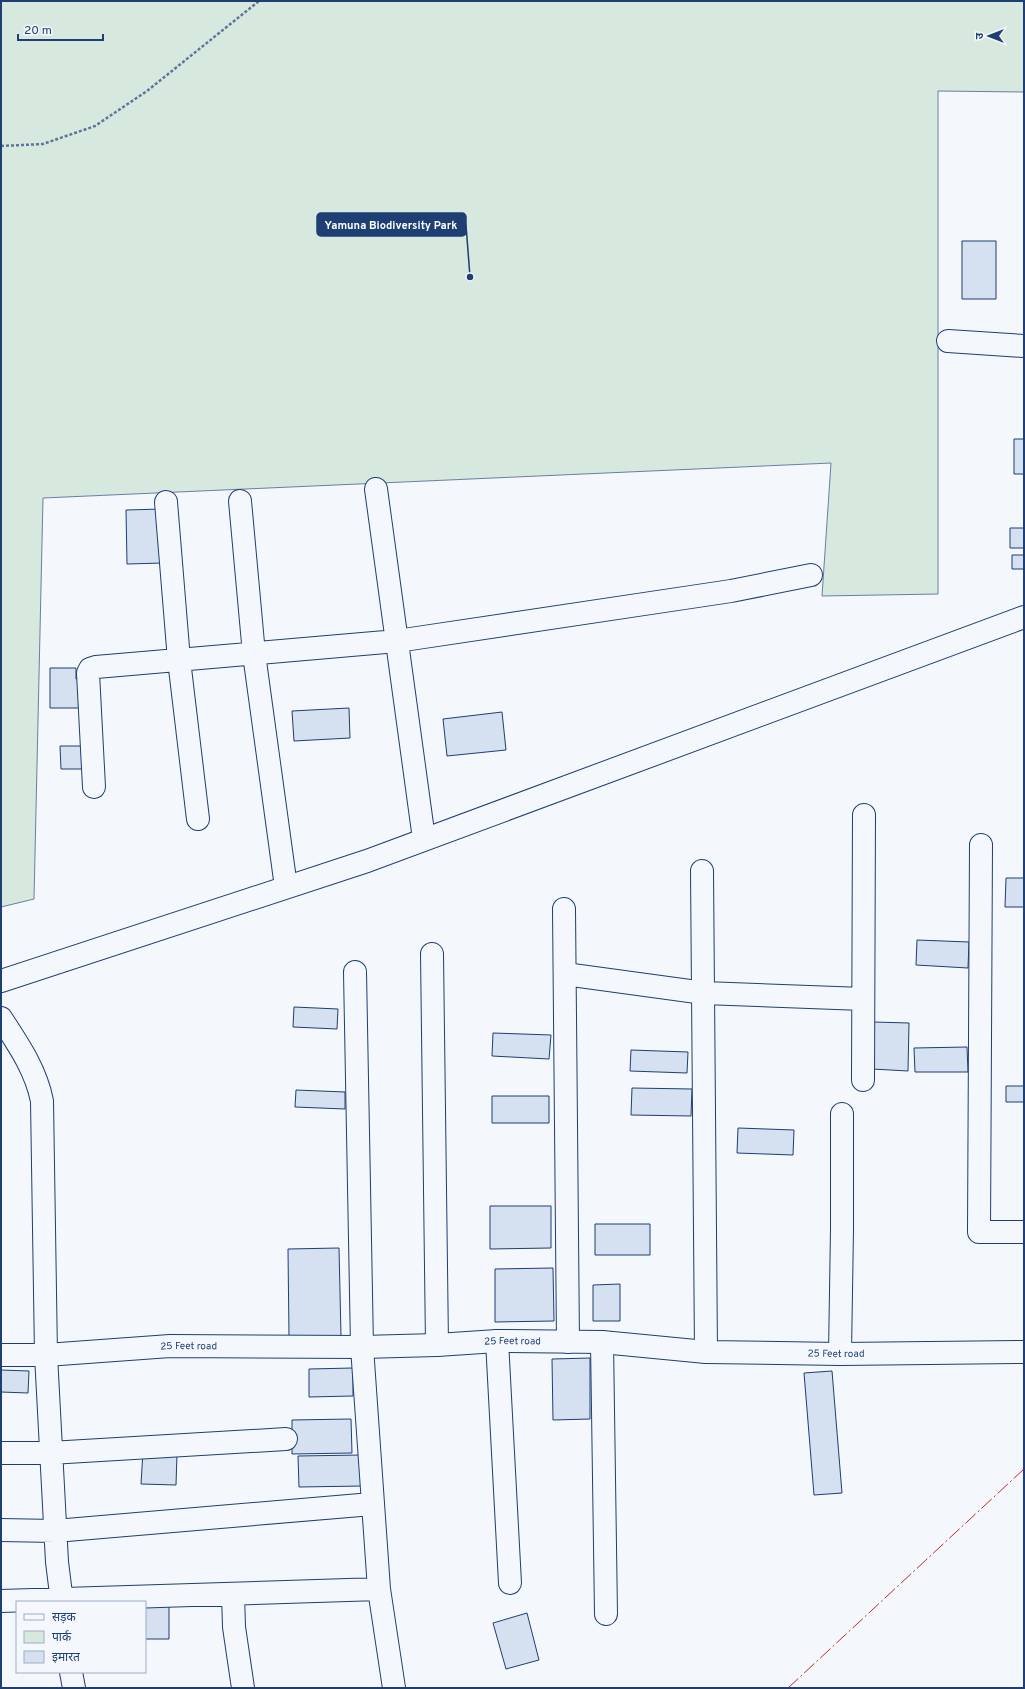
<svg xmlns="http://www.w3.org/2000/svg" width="1025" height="1689" font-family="Overpass,'Noto Sans Devanagari',sans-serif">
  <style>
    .green { fill: #d7e8df; stroke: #687fa3 }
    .building { fill: #d5e0f0; stroke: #1d3f73 }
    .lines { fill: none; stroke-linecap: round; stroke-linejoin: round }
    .street-casing { stroke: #1d3f73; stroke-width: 24 }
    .secondary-casing { stroke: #1d3f73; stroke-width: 24 }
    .path { stroke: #5e769c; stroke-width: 2.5; stroke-dasharray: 3 2; stroke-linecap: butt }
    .street { stroke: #f4f7fb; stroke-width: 22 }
    .secondary { stroke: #f4f7fb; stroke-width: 22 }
    .power { stroke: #c62828; stroke-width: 1; stroke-dasharray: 14 3 2 3; stroke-linecap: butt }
    .labels { text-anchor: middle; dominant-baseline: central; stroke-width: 3; stroke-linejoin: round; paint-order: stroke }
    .street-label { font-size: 10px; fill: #1d3f73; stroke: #f4f7fb }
    .leader { fill: none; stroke: #1d3f73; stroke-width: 1.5 }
    .callout-dot { fill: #1d3f73; stroke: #f4f7fb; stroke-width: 1.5 }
    .callout { fill: #1d3f73; stroke: #1d3f73; stroke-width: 1.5 }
    .callout-label { font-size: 11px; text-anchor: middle; font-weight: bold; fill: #fff }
  </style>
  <rect width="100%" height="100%" fill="#f4f7fb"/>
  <!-- green -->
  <path class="green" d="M1,1H1024V92L938,91V594L822,596L831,463L43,498L34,899L1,907Z"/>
  <!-- building -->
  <path class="building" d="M962,241H996V299H962Z
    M1014,439H1024V474H1014Z
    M162,509L163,563L127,564L126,510Z
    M1010,528H1024V548H1010Z
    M1012,555H1024V569H1012Z
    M50,668H76V679H84V708H50Z
    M349,708L350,738L294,741L292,711Z
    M502,712L506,750L447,756L443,719Z
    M60,746H87V769H61Z
    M1006,878H1024V907H1005Z
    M917,940L969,942L968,968L916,965Z
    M294,1007L338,1009L337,1029L293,1027Z
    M874,1022L909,1023L908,1071L872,1069Z
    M493,1033L551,1035L549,1059L492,1056Z
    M967,1047L968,1072H915L914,1048Z
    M631,1050L688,1052L687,1073L630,1071Z
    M1006,1086H1024V1102H1006Z
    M632,1088L692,1089L691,1116L631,1115Z
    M296,1090L345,1092V1109L295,1107Z
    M492,1096H549V1123H492Z
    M738,1128L794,1130L793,1155L737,1153Z
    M490,1206H551V1248L490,1249Z
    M595,1224H650V1255H595Z
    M339,1248L341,1336L289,1337L288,1249Z
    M553,1268L554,1321L495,1322V1269Z
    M620,1284V1321H593V1285Z
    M590,1358V1419L553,1420L552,1359Z
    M353,1368V1396L309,1397V1369Z
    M1,1370L29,1371L28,1393L1,1392Z
    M832,1371L842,1493L814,1495L804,1373Z
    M351,1419L352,1453L292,1454V1420Z
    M143,1451L177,1453L176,1485L141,1484Z
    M361,1455L362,1486L299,1487L298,1456Z
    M145,1602H169V1639H145Z
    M527,1613L539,1660L506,1669L493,1623Z"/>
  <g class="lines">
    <!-- street casing -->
    <g class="street-casing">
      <path id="street" d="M948,341L1024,346
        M376,489L424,839
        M240,501L254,654L286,887
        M166,502L179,660L198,819
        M94,787L88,673L90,669L96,667L397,641L731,591L811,575
        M981,845L979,1232H1024
        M702,871L706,1352
        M564,909L568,1342
        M432,954L437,1345
        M355,972L362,1347L379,1589L394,1688
        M565,974L704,993L863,999
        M1,1018C18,1044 36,1070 42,1101L46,1355L57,1562L62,1602
        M863,1080L864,815
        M497,1341L510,1583
        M602,1342L606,1614
        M840,1354L842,1229V1114
        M1,1453H50L286,1439
        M1,1530L55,1531L372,1504
        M233,1594L234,1627L243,1688
        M1,1601L379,1589
        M71,1672L74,1688"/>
    </g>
    <!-- secondary casing -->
    <g class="secondary-casing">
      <g id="secondary">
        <path d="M1,981L367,861L1024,617"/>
        <path id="s1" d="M1,1355H46L170,1346L362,1347L437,1345L497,1341L602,1342L706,1352L840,1354L1024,1352"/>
      </g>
    </g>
    <!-- path -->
    <path class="path" d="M1,146L43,144L95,126L147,91L259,1"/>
    <!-- street -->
    <use href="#street" class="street"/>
    <!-- secondary -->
    <use href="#secondary" class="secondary"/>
    <!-- power -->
    <path class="power" d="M788,1688L1024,1469"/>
  </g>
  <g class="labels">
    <!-- street labels -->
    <g class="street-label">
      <text stroke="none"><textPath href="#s1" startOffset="512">25 Feet road</textPath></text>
      <text stroke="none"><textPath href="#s1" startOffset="188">25 Feet road</textPath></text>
      <text stroke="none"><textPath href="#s1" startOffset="836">25 Feet road</textPath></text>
    </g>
  </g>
  <!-- callouts -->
  <path class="leader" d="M470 277L466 225"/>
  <circle class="callout-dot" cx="470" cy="277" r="4"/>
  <rect class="callout" x="317" y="213" width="149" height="23" rx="4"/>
  <g class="callout-label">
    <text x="391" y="229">Yamuna Biodiversity Park</text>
  </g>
  <!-- border -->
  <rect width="1025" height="1689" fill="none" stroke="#1d3f73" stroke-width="4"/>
  <!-- legend -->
  <rect x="16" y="1601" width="130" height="72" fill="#f4f7fb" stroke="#9eadc5"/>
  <rect x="24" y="1614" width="20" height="6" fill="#f4f7fb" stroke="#9eadc5"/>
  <text x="52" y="1621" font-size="12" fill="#1d3f73">सड़क</text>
  <rect x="24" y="1631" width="20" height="12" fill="#d7e8df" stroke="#9eadc5"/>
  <text x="52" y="1641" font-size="12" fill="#1d3f73">पार्क</text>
  <rect x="24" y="1651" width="20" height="12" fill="#d5e0f0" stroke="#9eadc5"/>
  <text x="52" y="1661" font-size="12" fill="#1d3f73">इमारत</text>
  <!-- north arrow -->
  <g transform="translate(989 36) rotate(270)" stroke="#f4f7fb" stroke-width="3" paint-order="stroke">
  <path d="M0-3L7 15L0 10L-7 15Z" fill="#1d3f73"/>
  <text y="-6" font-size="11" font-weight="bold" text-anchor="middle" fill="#1d3f73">उ</text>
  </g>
  <!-- scale -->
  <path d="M18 34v6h85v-6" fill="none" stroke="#1d3f73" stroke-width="2"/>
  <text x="24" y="34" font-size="12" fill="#1d3f73" stroke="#f4f7fb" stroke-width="3" paint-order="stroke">20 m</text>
</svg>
